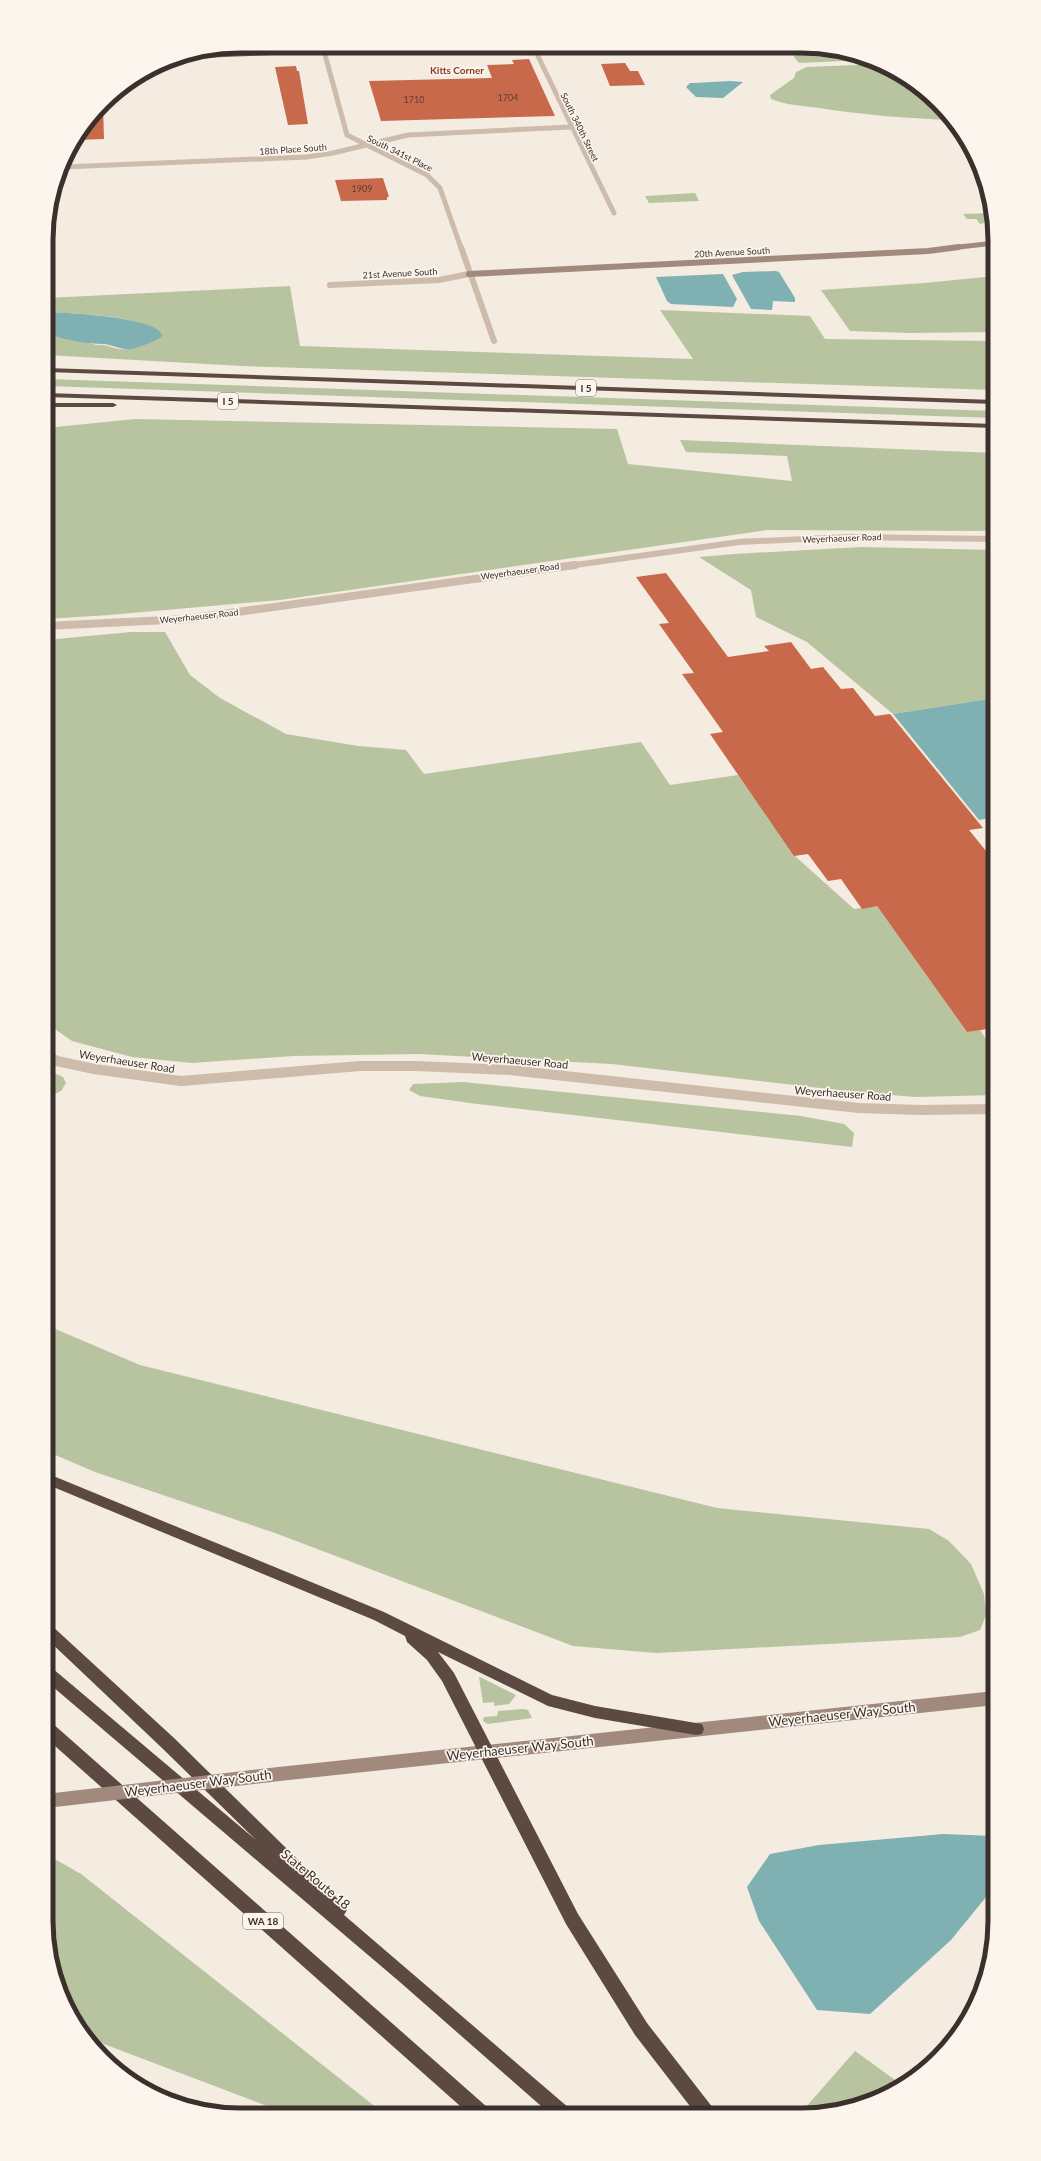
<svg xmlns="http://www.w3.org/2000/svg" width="1041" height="2161" font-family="Lato,sans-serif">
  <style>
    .green { fill: #b8c4a0 }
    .water { fill: #7fb0b2 }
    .building { fill: #c8694b }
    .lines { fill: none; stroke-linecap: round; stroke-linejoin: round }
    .street-far3 { stroke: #cdbbac; stroke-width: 5 }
    .street-far2 { stroke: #cdbbac; stroke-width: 6 }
    .street-far1 { stroke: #cdbbac; stroke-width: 8 }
    .street { stroke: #cdbbac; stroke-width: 10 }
    .secondary-far2 { stroke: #a18a7d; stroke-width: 5 }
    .secondary-far1 { stroke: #a18a7d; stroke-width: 6 }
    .secondary { stroke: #a18a7d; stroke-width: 14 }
    .primary { stroke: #7d675c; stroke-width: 5 }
    .highway { fill: #5c4a42; fill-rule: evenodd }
    .secondary-bridge { stroke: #a18a7d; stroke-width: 14 }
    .labels { text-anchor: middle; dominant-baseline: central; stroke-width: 3.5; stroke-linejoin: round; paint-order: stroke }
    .number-label { font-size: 9px; fill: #5e3e33 }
    .far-street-label { font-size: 9px; fill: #3b302b; stroke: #fbf5ee }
    .far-neighbourhood-label { font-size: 10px; font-weight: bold; fill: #8c3b22; stroke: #fbf5ee }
    .shield { fill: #fbf5ee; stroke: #756b66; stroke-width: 1 }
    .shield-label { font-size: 10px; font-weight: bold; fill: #3b302b }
    .street-label { font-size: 11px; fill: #3b302b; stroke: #fbf5ee }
    .near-street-label { font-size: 13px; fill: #3b302b; stroke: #fbf5ee }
    .rim { fill: none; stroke: #3b302b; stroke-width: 5 }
  </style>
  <rect width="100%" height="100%" fill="#f4ebe1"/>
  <!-- green -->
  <path class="green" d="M800,49L839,50L868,60L799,63L794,57L796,52Z
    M880,64L887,66L929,94L950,120C906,118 863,115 819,108C803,106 786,105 771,99L770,95L794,78L796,72L807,67Z
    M695,193L699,201L649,203L645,196Z
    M991,213L993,221L980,224L976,219H967L963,214Z
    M995,276V332L909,333L850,331L821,290L924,283Z
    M290,286L300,346L693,359L660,310L810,316L825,339L995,341V390L242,366L46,355V333L97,345C106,344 111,348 119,349C134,351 150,343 163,336C147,314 73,314 46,312V298Z
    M46,379L995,411V418L46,386Z
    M135,419L617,429L628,464L792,481L787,456L686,452L680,440L995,453V531L767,530L280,600L109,615L46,619V428Z
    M862,547L995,550V698L893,714L807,642L756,617L751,590L699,557L734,554Z
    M131,632H165L190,675L220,698L286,734L358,746L406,750L424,774L641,742L670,785L738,775L795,856L854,909L877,906L967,1032L980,1030L995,1052V1095L916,1097L854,1092L612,1064L418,1054L294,1056L192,1063L132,1057L72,1041L46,1023V640Z
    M46,1069L63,1077L66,1083L61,1091L46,1098Z
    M463,1082L801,1116L844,1124L854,1133L852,1147L477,1104L420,1096L409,1090L413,1084Z
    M46,1325L140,1365L717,1508L929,1529L949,1541L971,1564L984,1594L986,1615L980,1630L960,1637L656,1653L573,1646L275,1533L95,1472L46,1451Z
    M479,1677L482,1678L516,1695L509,1704L494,1706V1702L483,1703Z
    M523,1709L528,1710L532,1718L488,1724L483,1721L484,1717L497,1716L498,1711Z
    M46,1854L81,1874L382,2112H283L88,2038L72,2018L53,1971L46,1921Z
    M855,2051L902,2085L851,2108L799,2115Z"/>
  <!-- water -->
  <path class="water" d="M730,81L743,82L723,98L696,97L686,87L690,83H695Z
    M776,271L779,272L795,298V302L773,301L772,310L751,309L732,275L743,272Z
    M723,274L737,299L733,307L671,304L667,301L656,277Z
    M46,312C66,313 157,316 163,336C153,342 142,347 131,349C121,350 113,345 104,344C85,344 65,340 46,333Z
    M995,698V817L979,820L893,714Z
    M943,1834L994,1836L995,1886L951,1940L870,2014L817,2010L759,1921L747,1887L770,1854L819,1845Z"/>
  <!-- building -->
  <path class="building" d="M529,59L555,116L381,121L369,81L492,78L487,65L514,64L512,60Z
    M625,63L630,71H638L645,85L610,86L601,64Z
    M296,66L297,71H299L308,124L288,125L275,67Z
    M103,106L104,139L76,140L102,107Z
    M383,178L389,197H387V200L341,201L335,180Z
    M666,573L728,657L769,651L764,646L791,642L811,669L823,667L841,689L853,688L875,716L890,714L983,828L969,830L995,862V1028L967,1032L877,906L862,909L841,879L828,881L808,854L794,856L710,734L723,732L682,674L694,673L659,624L669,623L636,577Z"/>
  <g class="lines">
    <!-- street-far3 -->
    <path class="street-far3" d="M534,48L614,213
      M324,51L347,135L427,175L440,188L461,248
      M63,167L307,157L333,153L408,135L570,127"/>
    <!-- street-far2 -->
    <path class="street-far2" d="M461,247L494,341
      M330,285L439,280L469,274
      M568,566L739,542L849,537L995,539"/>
    <!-- street-far1 -->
    <path class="street-far1" d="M46,626L187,619L575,565"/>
    <!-- street -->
    <path class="street" d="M46,1055L57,1061L94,1069L181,1081L360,1066H416L510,1070L859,1108L921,1110L995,1109"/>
    <!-- secondary-far2 -->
    <path class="secondary-far2" d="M950,248L995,243"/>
    <!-- secondary-far1 -->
    <path class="secondary-far1" d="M469,274L928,251L959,247"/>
    <!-- secondary -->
    <path class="secondary" d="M279,1774L995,1698"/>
    <!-- primary -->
    <path class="primary" d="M188,56L407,47"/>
    <!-- highway -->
    <path class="highway" d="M46,368L995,400V404L46,372Z
      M46,393L995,424V428L46,397Z
      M46,403H113L117,405L113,407H46Z
      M46,1473L384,1612L552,1695L595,1706L702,1724L704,1729L702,1734L696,1735L595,1718L548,1706L438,1652L454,1673L578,1914L647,2023L713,2108L716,2114H696L635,2035L566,1924L442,1681L427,1660L407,1642L405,1636L374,1620L46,1484Z
      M46,1623L51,1625L174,1738L344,1905L347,1910L344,1915L569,2108L572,2114L549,2113L401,1983L46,1681V1666L52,1668L256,1840L162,1748L46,1638Z
      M46,1722L52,1723L487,2107L490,2113H468L46,1738Z"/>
    <!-- secondary-bridge -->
    <path class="secondary-bridge" d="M46,1801L279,1774"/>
  </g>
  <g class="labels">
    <!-- number labels -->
    <g class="number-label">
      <text x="508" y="97">1704</text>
      <text x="414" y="99">1710</text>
      <text x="362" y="188">1909</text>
    </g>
    <!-- far-street labels -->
    <g class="far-street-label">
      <text transform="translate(580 127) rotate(64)">South 340th Street</text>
      <text transform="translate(293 149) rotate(-4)">18th Place South</text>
      <text transform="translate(400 153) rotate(26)">South 341st Place</text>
      <text transform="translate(732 252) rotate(-3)">20th Avenue South</text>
      <text transform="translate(400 273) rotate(-3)">21st Avenue South</text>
      <text transform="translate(842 538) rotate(-2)">Weyerhaeuser Road</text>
      <text transform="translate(520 571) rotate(-8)">Weyerhaeuser Road</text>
      <text transform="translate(199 616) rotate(-6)">Weyerhaeuser Road</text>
    </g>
    <!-- far-neighbourhood labels -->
    <g class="far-neighbourhood-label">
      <text x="457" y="70">Kitts Corner</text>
    </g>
    <!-- shield labels -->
    <g class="shield">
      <rect x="576" y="380" width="20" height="16" rx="3"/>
      <rect x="218" y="393" width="20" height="16" rx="3"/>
      <rect x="243" y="1913" width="40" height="16" rx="3"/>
    </g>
    <g class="shield-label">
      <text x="586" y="388">I 5</text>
      <text x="228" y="401">I 5</text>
      <text x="263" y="1921">WA 18</text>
    </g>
    <!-- street labels -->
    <g class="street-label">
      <text transform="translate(520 1060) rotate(5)">Weyerhaeuser Road</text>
      <text transform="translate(127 1061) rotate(9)">Weyerhaeuser Road</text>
      <text transform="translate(843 1093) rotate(4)">Weyerhaeuser Road</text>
    </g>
    <!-- near-street labels -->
    <g class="near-street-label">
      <text transform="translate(842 1714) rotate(-6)">Weyerhaeuser Way South</text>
      <text transform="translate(520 1748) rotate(-6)">Weyerhaeuser Way South</text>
      <text transform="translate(198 1783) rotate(-7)">Weyerhaeuser Way South</text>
      <text transform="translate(316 1879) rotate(40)">State Route 18</text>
    </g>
  </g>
  <!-- crop -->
  <path d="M0 0H1041V2161H0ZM240 53H801A187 187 0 0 1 988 240V1921A187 187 0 0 1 801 2108H240A187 187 0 0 1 53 1921V240A187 187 0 0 1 240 53Z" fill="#fbf5ee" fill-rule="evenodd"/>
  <path class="rim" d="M240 53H801A187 187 0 0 1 988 240V1921A187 187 0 0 1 801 2108H240A187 187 0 0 1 53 1921V240A187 187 0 0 1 240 53Z"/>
</svg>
